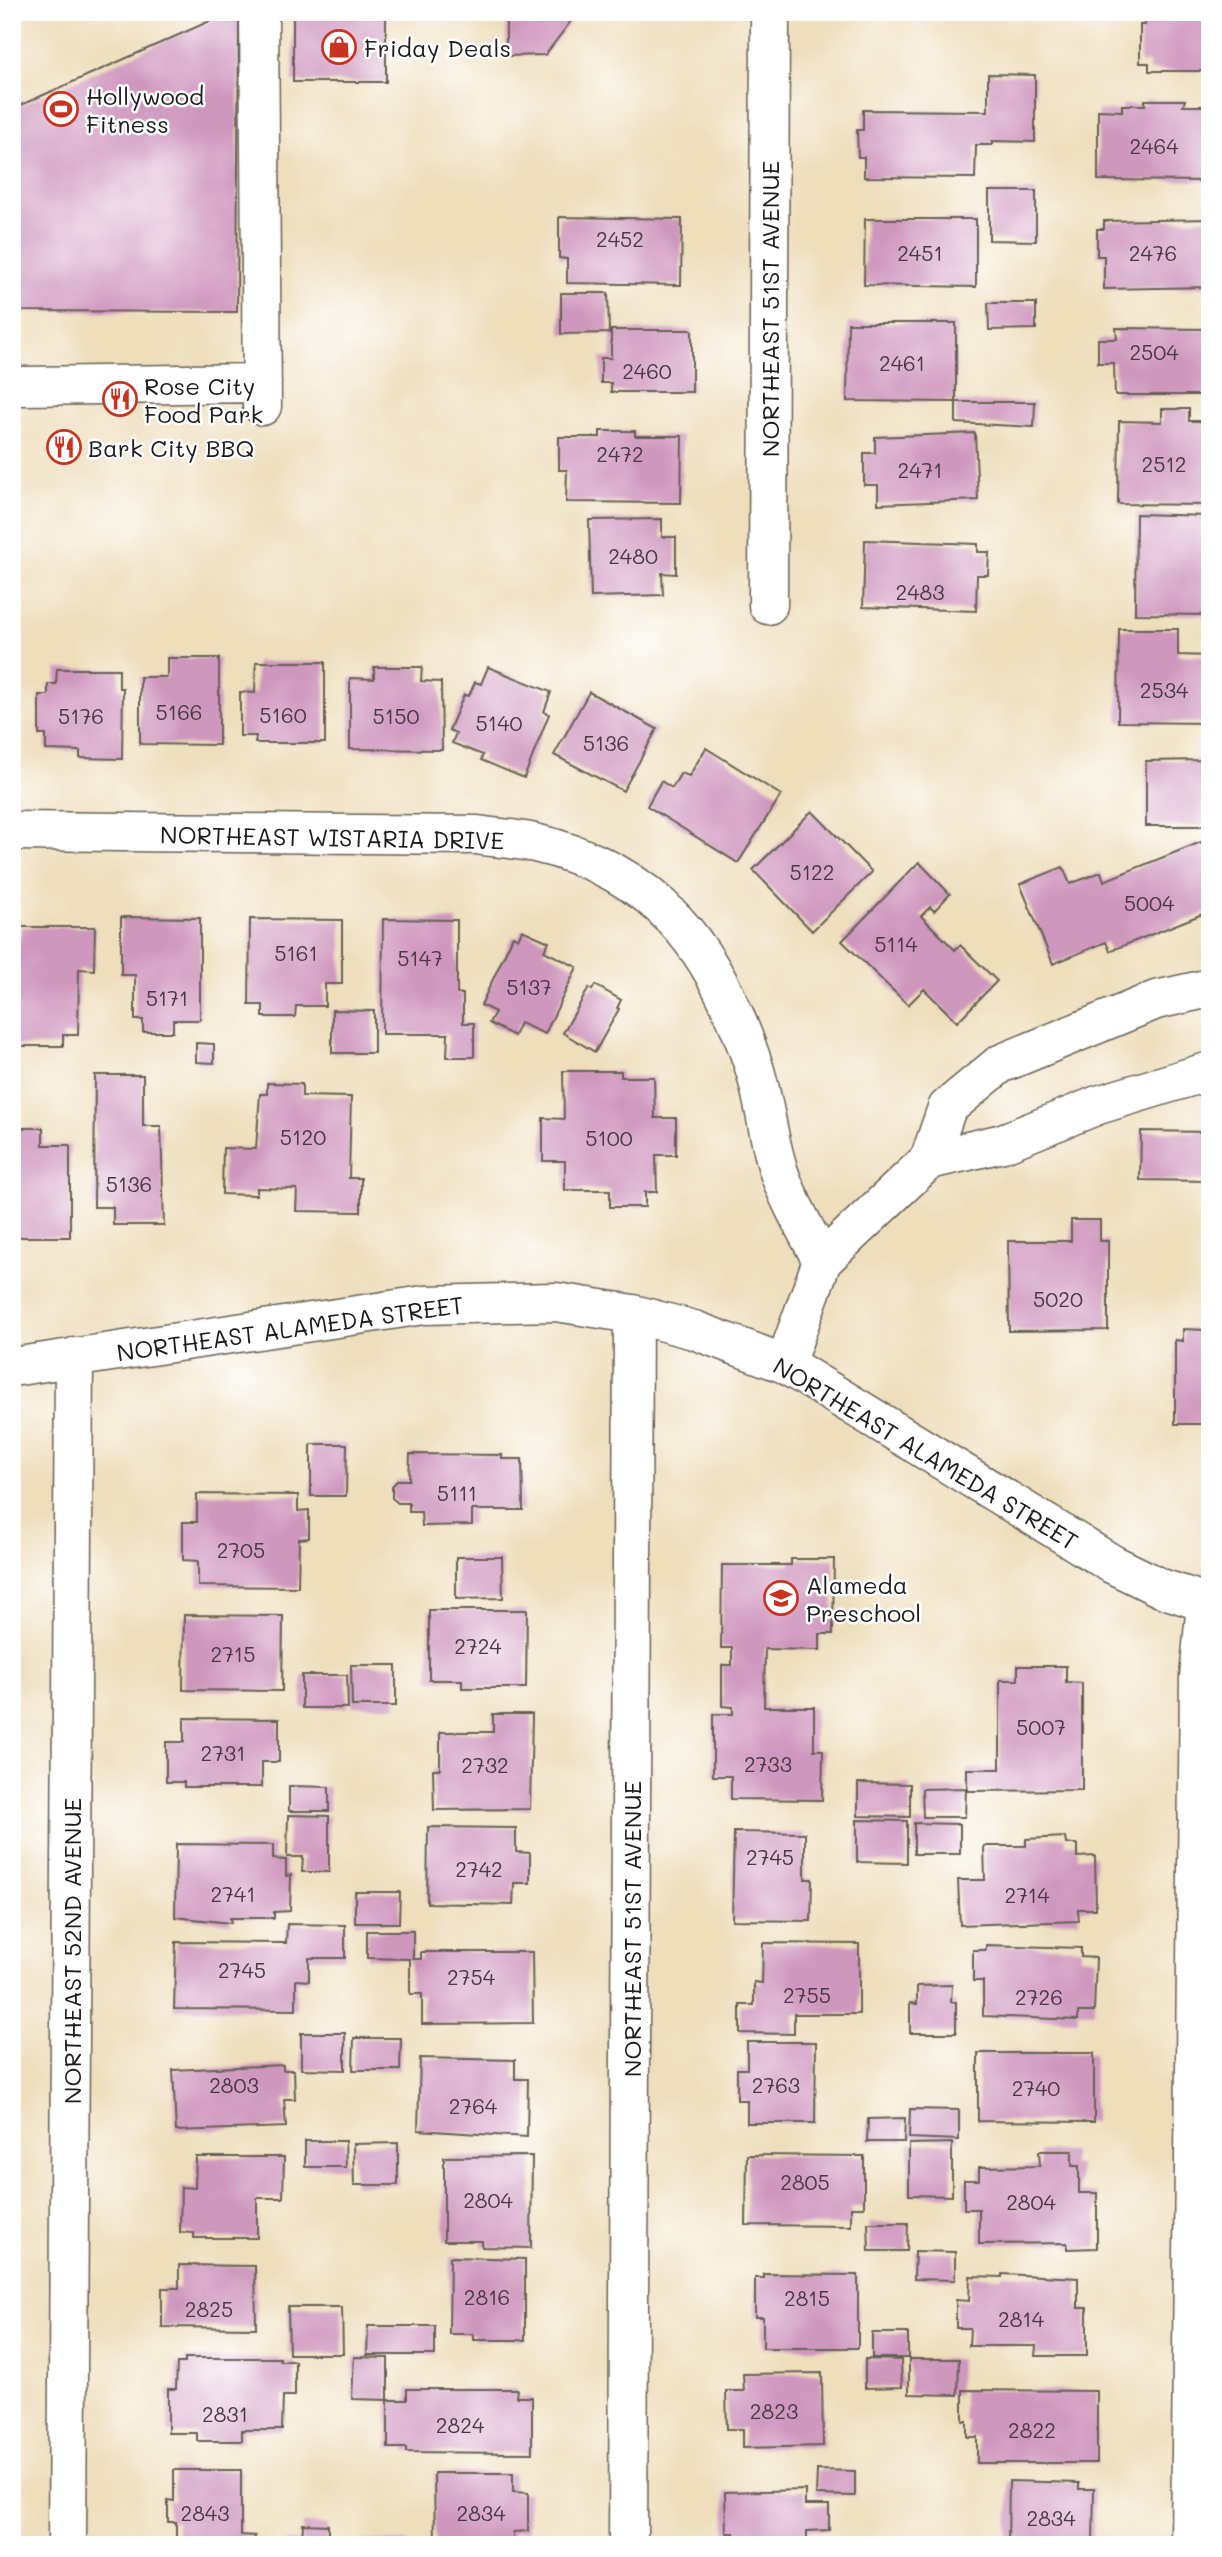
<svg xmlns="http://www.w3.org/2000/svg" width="1222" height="2557" font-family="Mali,sans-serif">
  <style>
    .building { fill: #cf96be }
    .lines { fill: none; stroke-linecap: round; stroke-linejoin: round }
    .minor-casing { stroke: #666054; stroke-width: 41 }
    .minor { stroke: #fff; stroke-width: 38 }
    .labels { text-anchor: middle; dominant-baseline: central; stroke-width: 5; stroke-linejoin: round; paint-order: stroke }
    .number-label { font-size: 21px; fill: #493a44 }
    .poi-label { font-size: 24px; fill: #1c1c1c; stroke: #fff; text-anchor: start }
    .street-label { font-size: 24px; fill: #1c1c1c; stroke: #fff }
  </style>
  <rect width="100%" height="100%" fill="#fff"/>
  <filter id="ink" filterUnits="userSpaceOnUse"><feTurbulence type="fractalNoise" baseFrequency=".0143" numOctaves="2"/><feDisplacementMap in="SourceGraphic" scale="14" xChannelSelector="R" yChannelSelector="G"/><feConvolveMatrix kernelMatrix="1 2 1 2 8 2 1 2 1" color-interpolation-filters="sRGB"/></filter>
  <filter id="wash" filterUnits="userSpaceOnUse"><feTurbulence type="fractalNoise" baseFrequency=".00686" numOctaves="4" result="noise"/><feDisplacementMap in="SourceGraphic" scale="28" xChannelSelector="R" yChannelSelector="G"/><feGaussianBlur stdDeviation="1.57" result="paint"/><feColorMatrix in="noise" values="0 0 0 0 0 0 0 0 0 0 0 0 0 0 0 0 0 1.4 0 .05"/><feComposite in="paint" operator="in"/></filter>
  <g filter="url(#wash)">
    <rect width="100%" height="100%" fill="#eedebc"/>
    <g id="blocks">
      <!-- building -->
      <path class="building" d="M230,12H239L237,312L12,311V109Z
        M293,12H386V82H293Z
        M511,12H578L545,55L506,56V13Z
        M1150,12H1210V71H1149V63H1140V25H1145V19H1150Z
        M988,74L1035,75V142L992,141V145H976L975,178L864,177V157H858L857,130H863V110L988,111Z
        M1145,100H1185L1183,106H1210V181L1098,180V110L1122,111V105H1145Z
        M989,191H1036V241L989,240Z
        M559,217L682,219L681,285L567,283V259L559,258Z
        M865,219H976V287L864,285Z
        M1210,219V287L1104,289V256H1097V229H1104V221Z
        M561,293H608L609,333L561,334Z
        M988,303H1036V329L989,330Z
        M848,323H956V402L847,401Z
        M1116,328L1210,329V395H1115L1114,363H1098V339H1117Z
        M611,330H692V392H611V383H601V358H611Z
        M956,402H1035L1034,427L956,423Z
        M1162,409H1189V421H1210V505L1118,504L1119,421L1162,422Z
        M600,431H635V436H682L681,503L566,502L567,470H559V437H600Z
        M975,433L978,500L878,504V485H864V453H875V437Z
        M1136,514L1210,516V615L1135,614Z
        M662,519V537H676V574L662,573L663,595L591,597L589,520Z
        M865,540L978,544V552H989L988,575H977L976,611L863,607Z
        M1119,629H1178V655L1210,656V723L1118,722Z
        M167,658H219V745L140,744V677H167Z
        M256,662H325V743H255L256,736H240V692L255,693Z
        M374,667H422L421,681L441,682L442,750L350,749V678L374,679Z
        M488,667L551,692L544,712L549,714L524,778L481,760L483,755L452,743L456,733L449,730L464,695L469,696L475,682L481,684Z
        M57,669H119V688H123L122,759L80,758V751L46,750V735H39V695H48V684H56Z
        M589,692L657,729L623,791L554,755Z
        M706,748L781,795L738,863L647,806L661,781L672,788L681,773L689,776Z
        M1205,749H1210V826H1146V761L1205,760Z
        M812,811L872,872L812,931L753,870Z
        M1201,842L1210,863V911L1110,951L1106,942L1053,964L1020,884L1063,867L1070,884L1101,872L1104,881Z
        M919,862L950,894L934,911L930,907L921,916L955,950L960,945L997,981L957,1022L924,989L908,1005L842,941Z
        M121,917L200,918V1020H173V1032H143V1020H135V975H121Z
        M250,919L342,920V984H325V1006H296L295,1017H263V1005H249Z
        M383,919L457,920V994H463V1023H474V1057H447L448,1034H382Z
        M21,927H95L94,970L79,969L78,1035H63V1046H14L12,941H20Z
        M522,930L549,942L544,951L577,967L545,1034L520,1023L514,1036L489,1023L495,1012L481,1005L513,936L518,939Z
        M595,985L621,1000L617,1008L619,1009L595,1052L563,1033L589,988L592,990Z
        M332,1010L374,1011V1053H332Z
        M196,1043L214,1044V1063L196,1062Z
        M563,1071H621V1077H654L655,1118H676V1155H656L657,1192H645V1207H610V1190H565V1161H543V1118L564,1119Z
        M95,1075H143V1126H161L164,1225H113V1207H94Z
        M12,1083H16L15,1128H43V1145H70V1237H12Z
        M267,1083L302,1084V1096L351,1097L349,1178H361V1212L296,1211L297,1189L257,1188V1195L222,1194L223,1148L256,1149L260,1094H267Z
        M1141,1131L1210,1132V1181L1140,1180Z
        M1071,1220H1100V1241H1108V1330L1009,1331L1008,1241H1071Z
        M1208,1322H1210V1441L1206,1440L1207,1424H1175V1340L1183,1341V1329L1207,1330Z
        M311,1444H347L346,1496H311Z
        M410,1454L502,1455V1459H522L523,1510H472V1525L422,1526L421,1512H409V1503H398L392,1498V1486L398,1480H409Z
        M197,1494L298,1495V1511L309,1510V1538L299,1539L298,1587L198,1586V1561L183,1560V1522H197Z
        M456,1557H502L503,1598L456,1599Z
        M791,1559H834L833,1634H820V1650L765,1649L764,1707H814V1750H823L822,1800L731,1799V1776H713V1714H733V1707L722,1706V1665H732V1648H721L722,1565H791Z
        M429,1610H527L526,1688H462V1680H429Z
        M184,1615L283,1616L282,1691L183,1690Z
        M351,1665H396V1706H352Z
        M1018,1666H1066V1682L1082,1683V1790L967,1791V1769H1000V1680H1018Z
        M302,1675H347L348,1708H302Z
        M493,1714H532L530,1809L434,1810L433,1769H440V1732H493Z
        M184,1718L279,1719V1762H262V1787H184V1782H166V1742H184Z
        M858,1783L910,1784V1817L858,1816Z
        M289,1786L329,1787V1811H289Z
        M966,1788L965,1817H923L922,1789Z
        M288,1815L329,1816V1872H302L303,1857H287Z
        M857,1820L907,1821V1863L857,1862Z
        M914,1823L960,1824V1854H914Z
        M428,1827L516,1828V1852L530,1853V1883H514L513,1905L427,1903Z
        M734,1832L805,1833V1879H812L811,1921L732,1920Z
        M1065,1837L1066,1844H1077V1857L1095,1856L1096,1909H1078L1079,1921L960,1925L958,1880H985L984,1846H1026V1839Z
        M176,1844L273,1845V1859L286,1860V1876L291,1875L290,1911L274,1912V1918H230L231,1923L175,1917Z
        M355,1892H400L399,1923H355Z
        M287,1924L345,1925V1958H309V1981L296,1980V2010L174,2009L176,1942L286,1943Z
        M367,1931H413V1959H421V1952H532L533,2023L422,2024V1994H410V1959L367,1958Z
        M763,1943L859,1944V2014H794V2034L740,2033V2005H754V1982L762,1983Z
        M986,1945L1081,1948V1957L1096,1958L1094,2012H1078V2020L983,2016V1981H973V1950H986Z
        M952,1985L951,2002H956V2033H910V2003L917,2004V1986Z
        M301,2033H345V2070L301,2069Z
        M354,2038H401L400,2070H353Z
        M747,2042H816L815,2123H747V2100H737V2069H747Z
        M978,2053H1094V2122L978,2121Z
        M420,2058L515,2060V2079H528L527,2137L418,2130Z
        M283,2065V2070H294L295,2099H284L286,2127L176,2131L173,2070Z
        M910,2109L959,2110V2140L909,2138Z
        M905,2118L904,2142H867L868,2119Z
        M305,2141H345L346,2167H305Z
        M398,2143V2185H354L353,2144Z
        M952,2143V2196L909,2195V2144Z
        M1039,2151H1072V2166H1079V2193H1097V2248L1067,2249V2243L979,2244V2209H964V2180H979V2167L1040,2166Z
        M747,2155L864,2156V2207H851V2226L746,2225Z
        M532,2156L531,2248L482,2247V2241H444V2157Z
        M196,2157H284L283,2198H257V2238H194V2233L180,2232L181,2187L195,2188Z
        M868,2223H908L907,2251H869Z
        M915,2251L955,2252V2280L914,2279Z
        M450,2257L525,2259V2340H474V2334H449Z
        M179,2265L255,2266L256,2328L162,2327V2288H179Z
        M764,2274L858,2275V2348H763V2317H755V2278H764Z
        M1002,2274L1078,2278V2308H1087V2356H1035L1036,2346H969L970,2328H956V2300L969,2301L970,2276L1002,2277Z
        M288,2307H342L343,2354H289Z
        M368,2326H435V2355H367Z
        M872,2333H908V2358H872Z
        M354,2357L388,2358V2400L352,2399Z
        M185,2358H280V2361H295V2396H283L282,2430H242V2441H197V2433H168V2389H176L177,2363H185Z
        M865,2359L901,2360L902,2387L865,2388Z
        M909,2359H959L958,2395L909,2394Z
        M822,2373L823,2446L743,2448V2429H727L726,2391H744L743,2374Z
        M407,2389H517L516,2397H532V2453L406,2452V2448H388V2400H407Z
        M963,2390L1097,2391V2463H977V2437H967V2421H963Z
        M174,2470H241V2535L255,2536L254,2545H176V2522H168V2500L174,2501Z
        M817,2470L855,2471V2496L816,2495Z
        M434,2473H513V2492L528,2493V2531L513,2532V2545H435Z
        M1009,2481L1079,2483V2489H1094L1093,2545H1008Z
        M805,2490V2505H829V2530L807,2531V2545H734V2533H726L725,2492Z
        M303,2524L328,2525V2545H286L287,2542H302Z
        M950,2540V2545H910V2541Z
        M362,2541L408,2542V2545H362Z"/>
    </g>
  </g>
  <g filter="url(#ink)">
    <use href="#blocks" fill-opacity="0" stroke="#666054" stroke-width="2"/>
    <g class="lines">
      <!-- minor casing -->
      <g class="minor-casing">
        <path id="minor" d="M259,12L262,406
          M23,386L262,383
          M768,605L770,12
          M12,831L477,835C496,838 516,839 535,843C657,871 714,948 752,1061C765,1098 767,1138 780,1175C790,1204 808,1233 822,1261
          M929,1160L947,1108L1000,1064L1156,1000L1210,988
          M785,1364L822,1261L929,1160L1003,1143L1098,1105L1210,1071
          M12,1367L424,1305L556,1302L633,1314L694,1330L785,1364L1112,1564L1161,1588L1210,1604
          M67,2545L74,1357
          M628,2545L633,1314
          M1190,2545L1199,1677L1206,1603"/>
      </g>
      <!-- minor -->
      <use href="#minor" class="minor"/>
    </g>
  </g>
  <!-- icons -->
  <defs>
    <g id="shop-ring" transform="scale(1.75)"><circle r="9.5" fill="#fff" stroke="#c8321e" stroke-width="1.5"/><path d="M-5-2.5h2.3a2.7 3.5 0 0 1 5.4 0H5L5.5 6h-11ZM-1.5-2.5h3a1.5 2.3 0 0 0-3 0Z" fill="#c8321e"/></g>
    <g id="stadium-ring" transform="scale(1.75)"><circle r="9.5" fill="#fff" stroke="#c8321e" stroke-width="1.5"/><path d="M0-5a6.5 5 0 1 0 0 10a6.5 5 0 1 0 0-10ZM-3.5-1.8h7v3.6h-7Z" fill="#c8321e"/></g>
    <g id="restaurant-ring" transform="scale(1.75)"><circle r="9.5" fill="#fff" stroke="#c8321e" stroke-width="1.5"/><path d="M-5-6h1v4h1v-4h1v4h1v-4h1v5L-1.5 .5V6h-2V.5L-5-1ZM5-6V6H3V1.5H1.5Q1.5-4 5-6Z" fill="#c8321e"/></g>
    <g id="school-ring" transform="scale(1.75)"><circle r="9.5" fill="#fff" stroke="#c8321e" stroke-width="1.5"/><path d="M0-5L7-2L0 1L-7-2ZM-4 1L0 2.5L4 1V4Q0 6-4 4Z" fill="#c8321e"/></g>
  </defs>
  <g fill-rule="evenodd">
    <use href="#shop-ring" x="339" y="47"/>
    <use href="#stadium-ring" x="61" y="109"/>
    <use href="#restaurant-ring" x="120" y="399"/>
    <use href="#restaurant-ring" x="64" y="447"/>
    <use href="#school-ring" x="781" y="1598"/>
  </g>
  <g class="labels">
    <!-- number labels -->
    <g class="number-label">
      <text x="1154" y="145">2464</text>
      <text x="620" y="238">2452</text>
      <text x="920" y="252">2451</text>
      <text x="1153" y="252">2476</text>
      <text x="1154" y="351">2504</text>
      <text x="902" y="362">2461</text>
      <text x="647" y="370">2460</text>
      <text x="620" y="453">2472</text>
      <text x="1164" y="463">2512</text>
      <text x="920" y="469">2471</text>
      <text x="633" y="555">2480</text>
      <text x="920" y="591">2483</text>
      <text x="1164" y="689">2534</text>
      <text x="179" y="711">5166</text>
      <text x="283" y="714">5160</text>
      <text x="81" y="715">5176</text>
      <text x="396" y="715">5150</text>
      <text x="499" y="722">5140</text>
      <text x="606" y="742">5136</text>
      <text x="812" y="871">5122</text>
      <text x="1149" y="902">5004</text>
      <text x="896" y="943">5114</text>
      <text x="296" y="952">5161</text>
      <text x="420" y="957">5147</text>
      <text x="529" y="986">5137</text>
      <text x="167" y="997">5171</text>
      <text x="303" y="1136">5120</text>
      <text x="609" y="1137">5100</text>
      <text x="129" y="1183">5136</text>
      <text x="1058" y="1298">5020</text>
      <text x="457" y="1492">5111</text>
      <text x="241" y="1549">2705</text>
      <text x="478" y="1645">2724</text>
      <text x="233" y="1653">2715</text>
      <text x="1041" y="1726">5007</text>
      <text x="223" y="1752">2731</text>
      <text x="768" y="1763">2733</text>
      <text x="485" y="1764">2732</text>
      <text x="770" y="1856">2745</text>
      <text x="479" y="1868">2742</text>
      <text x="233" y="1893">2741</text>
      <text x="1027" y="1894">2714</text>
      <text x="242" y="1969">2745</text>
      <text x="471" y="1976">2754</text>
      <text x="807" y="1994">2755</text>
      <text x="1039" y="1996">2726</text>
      <text x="234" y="2084">2803</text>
      <text x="776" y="2084">2763</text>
      <text x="1036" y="2087">2740</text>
      <text x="473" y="2105">2764</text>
      <text x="805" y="2181">2805</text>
      <text x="488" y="2199">2804</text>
      <text x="1031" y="2201">2804</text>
      <text x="487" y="2296">2816</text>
      <text x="807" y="2297">2815</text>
      <text x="209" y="2308">2825</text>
      <text x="1021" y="2318">2814</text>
      <text x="774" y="2410">2823</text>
      <text x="225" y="2413">2831</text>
      <text x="460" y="2424">2824</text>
      <text x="1032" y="2429">2822</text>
      <text x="205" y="2512">2843</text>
      <text x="481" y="2512">2834</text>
      <text x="1051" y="2517">2834</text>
    </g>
    <!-- poi labels -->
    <g class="poi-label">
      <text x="364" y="47">Friday Deals</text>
      <text x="86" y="95">Hollywood<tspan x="86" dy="28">Fitness</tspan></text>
      <text x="144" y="385">Rose City<tspan x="144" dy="28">Food Park</tspan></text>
      <text x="88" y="447">Bark City BBQ</text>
      <text x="806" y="1584">Alameda<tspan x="806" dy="28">Preschool</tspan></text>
    </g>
    <!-- street labels -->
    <g class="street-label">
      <text transform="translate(769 309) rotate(-90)">NORTHEAST 51ST AVENUE</text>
      <text transform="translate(332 837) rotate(1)">NORTHEAST WISTARIA DRIVE</text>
      <text transform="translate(290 1328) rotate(-8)">NORTHEAST ALAMEDA STREET</text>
      <text transform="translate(926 1453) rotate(31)">NORTHEAST ALAMEDA STREET</text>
      <text transform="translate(631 1929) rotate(-90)">NORTHEAST 51ST AVENUE</text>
      <text transform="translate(71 1951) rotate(-90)">NORTHEAST 52ND AVENUE</text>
    </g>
  </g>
  <!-- margin -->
  <rect width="1222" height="2557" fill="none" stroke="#fff" stroke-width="42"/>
</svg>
